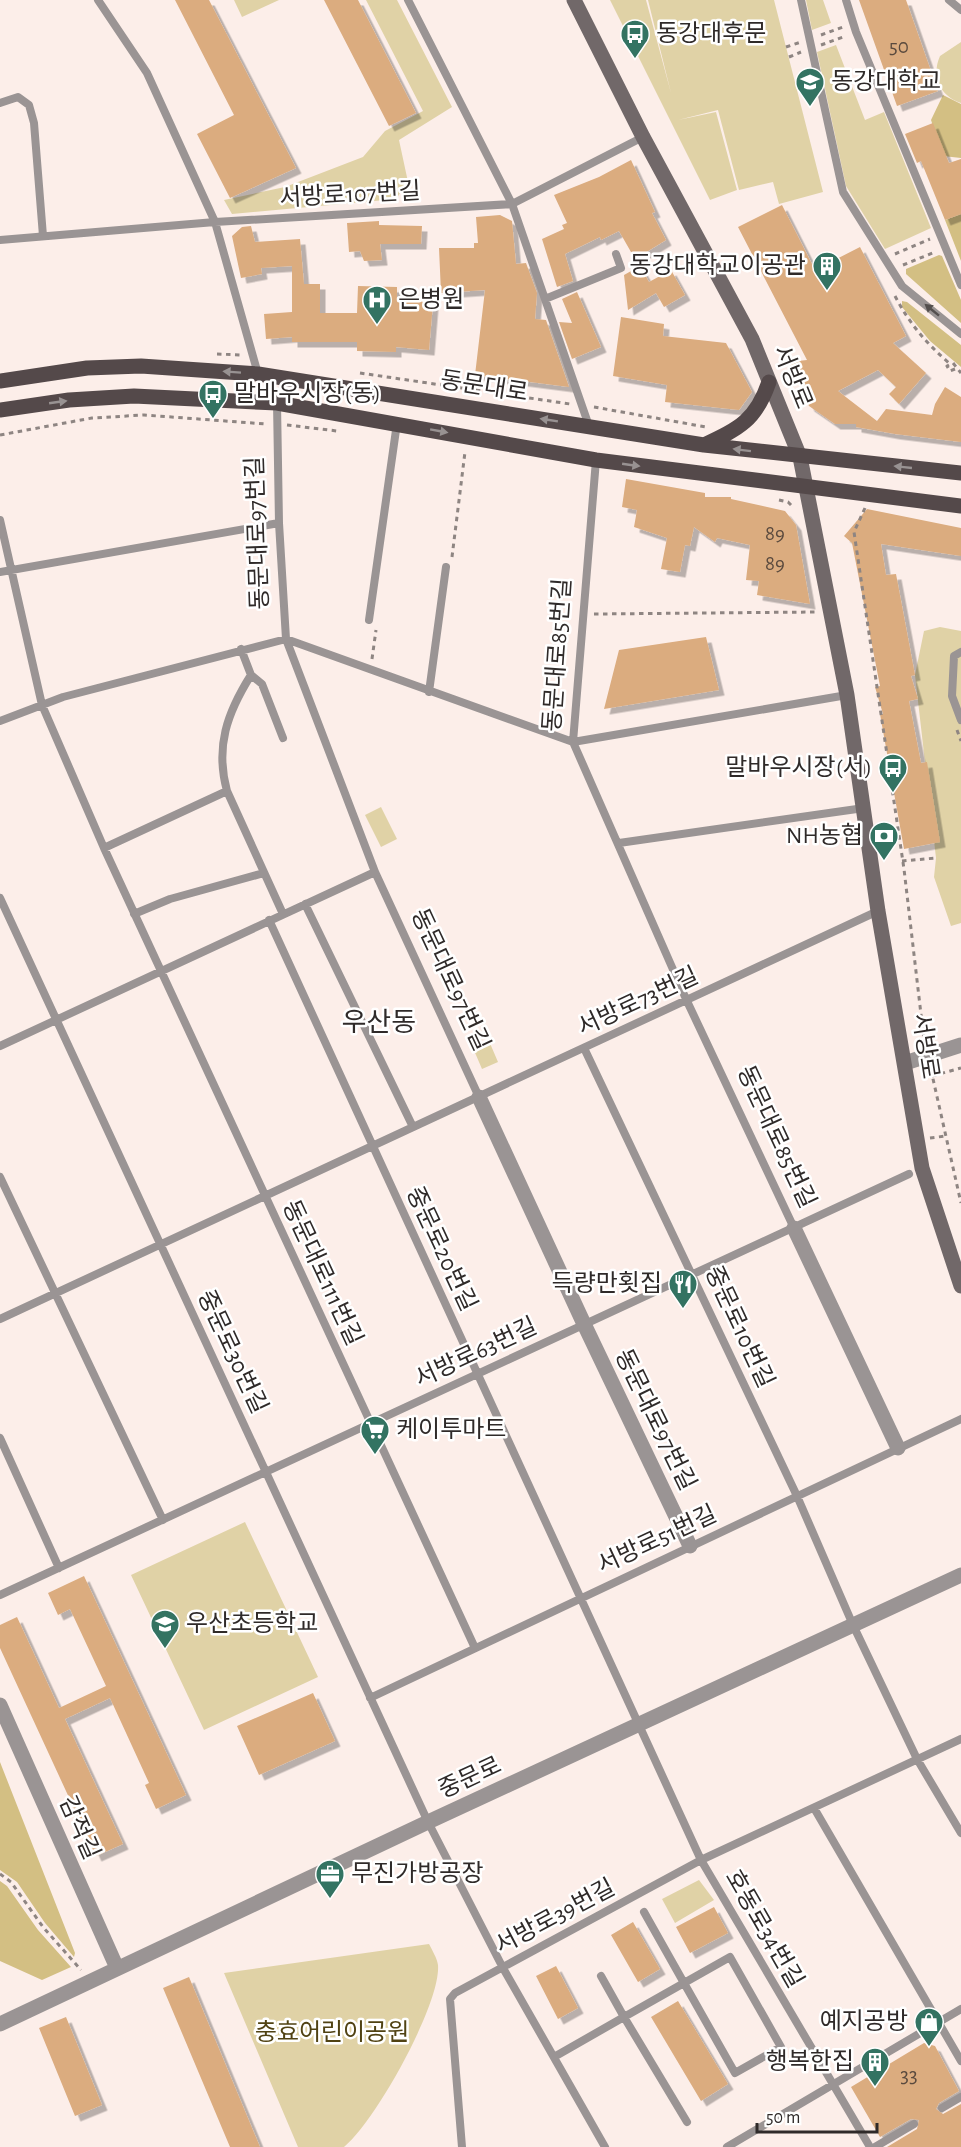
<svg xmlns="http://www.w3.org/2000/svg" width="961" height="2147" font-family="'Alegreya Sans','Noto Sans KR',sans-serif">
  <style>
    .green { fill: #e0d2a6 }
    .forest { fill: #d3bf83 }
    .building { fill: #dbac7f; filter: url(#shadow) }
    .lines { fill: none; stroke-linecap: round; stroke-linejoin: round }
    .path { stroke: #8e8582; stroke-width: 3; stroke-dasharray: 4.5 4.5; stroke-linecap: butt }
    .lane { stroke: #9a9494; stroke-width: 8 }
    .street { stroke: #9a9494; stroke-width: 15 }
    .secondary { stroke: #716869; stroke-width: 15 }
    .primary { stroke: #54494a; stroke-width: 15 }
    .oneway { fill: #544f4e }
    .oneway2 { fill: #989292 }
    .labels { text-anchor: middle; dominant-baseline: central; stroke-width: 5; stroke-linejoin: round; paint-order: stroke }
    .number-label { font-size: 21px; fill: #5a4a3e }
    .poi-label { font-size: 24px; fill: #2f2a29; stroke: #fff; text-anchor: start }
    .street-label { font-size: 24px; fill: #2f2a29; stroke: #fff }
    .park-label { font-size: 24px; fill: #504213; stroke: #fff }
    .quarter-label { font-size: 27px; fill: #2f2a29; stroke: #fff }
  </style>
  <defs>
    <filter id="shadow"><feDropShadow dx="5.5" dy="5.5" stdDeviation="0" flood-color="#0004"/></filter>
  </defs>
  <rect width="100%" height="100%" fill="#fceee9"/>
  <!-- green -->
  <path class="green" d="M234,0H279L242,17Z
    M366,0H397L452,107L399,140L408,182L396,199L232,214L224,200L285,187L363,157L385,131L423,111Z
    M610,0H646L671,93L648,0H774L823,192L779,204L773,182L739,190L718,110L678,120L716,112L737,190L710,200Z
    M806,0H823L831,23L812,30Z
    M961,42V103C940,96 931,76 940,56Z
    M836,45L865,120L884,112L931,228L885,249L846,186L817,52Z
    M940,627L961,631V923L951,926L934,877L936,858L915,675L924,631Z
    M381,807L397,839L381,847L365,815Z
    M489,1041L498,1062L482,1069L473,1048Z
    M245,1522L318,1677L204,1730L131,1575Z
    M699,1880L714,1900L675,1923L662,1899Z
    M429,1944C432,1950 437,1958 438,1965C441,2004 375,2122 344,2147H298L224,1973Z"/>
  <!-- forest -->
  <path class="forest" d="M943,95L961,104V158L943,156L931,120Z
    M961,214V261L945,220Z
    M939,255L942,256L961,300V323L906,274V269Z
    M902,301L907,302L961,345V367L930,341L902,307Z
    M0,1762L75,1953L74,1957L45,1923L17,1882L0,1870Z
    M0,1881L7,1886L38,1930L71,1967L42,1980L0,1961Z"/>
  <!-- building -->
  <path class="building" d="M175,0H209L296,168L230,198L197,134L234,115Z
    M324,0H358L416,113L389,126Z
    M859,0H906L938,91L897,106Z
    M933,123L949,163L961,159V214L945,220L921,161L917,163L905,134Z
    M631,160L655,212L652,213L666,240L635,259L619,231L601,240L600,237L565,254L573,281L557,287L542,239L564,229L562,225L567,223L554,195L599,177Z
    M782,205L815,270L860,247L906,336L893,343L926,373L899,404L889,394L896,387L878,370L838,391L877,421L886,409L932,415L935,404L945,387L961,397V442L895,434L856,427V424H835L809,406L789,362L807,360L738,227Z
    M500,215L512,221L516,264L526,263L537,293L535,319L546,320L569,387L475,375L485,290L441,293L439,248H474V243H478L476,217Z
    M379,221V225L422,226L421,244H380L382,260L364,261L360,251L349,252L347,223Z
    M251,226L255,242L300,239L304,284H320V313H357L358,286L397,287V299L433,303L429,350L396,347V352L357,351V342H292V337L266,339L264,314L292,312V266L261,268L262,274L241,278L232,236L242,227Z
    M640,266L649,282L671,270L685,295L664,307L656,293L628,310L624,275Z
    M577,292L601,347L572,359L559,322L572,323L562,299Z
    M621,317L664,324L663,336L726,343L752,392L739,410L665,402L667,385L613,376Z
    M626,479L705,493V497H731V499L785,511L796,525L810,604L757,595L759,581L746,580L750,545L717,538L715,542L694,527L690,546L685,545L680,572L661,569L667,538L634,527L637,510L622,507Z
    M867,509L961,528V556L881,544L886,575L896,574L915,675L911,676L918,699L909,701L921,763L927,762L940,842L904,849L880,714H883L875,687L880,686L852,543L844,536Z
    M706,637L719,690L604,709L619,650Z
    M84,1576L186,1795L156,1809L145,1785L149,1783L110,1698L65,1719L123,1844L96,1856L0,1648V1625L17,1617L59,1708L106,1686L70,1609L58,1615L48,1593Z
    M313,1693L335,1741L259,1775L237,1726Z
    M714,1907L728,1933L690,1953L676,1927Z
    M633,1922L660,1969L638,1982L611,1935Z
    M556,1966L578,2008L558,2019L536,1976Z
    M189,1977L260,2147H230L163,1988Z
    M678,2001L728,2084L701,2101L651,2017Z
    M66,2017L102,2105L75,2116L39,2028Z
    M924,2043L935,2046L959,2091L939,2103L936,2109L943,2114L961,2104V2147H887L917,2129L919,2120L911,2119L880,2137L851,2087Z"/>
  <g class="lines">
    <!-- path -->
    <path class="path" d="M821,35L843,27
      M821,45L846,36
      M786,47L801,42
      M789,57L801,52
      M895,254L930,239
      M903,265L935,252
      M895,296C909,323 926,343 949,363
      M217,354L241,355
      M955,369L950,371L947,366L953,363L961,373
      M360,373L570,404
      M594,407L706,427
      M287,425L337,431
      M0,435L92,418L144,415L266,424
      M779,500L788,502L794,508
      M865,508L854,532L904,869L924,1040L927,1039
      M452,557L465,452
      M594,614L815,612
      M372,659L376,630
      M957,730L961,741
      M902,861L936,858
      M931,1070L961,1203
      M932,1076L961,1068
      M930,1138L946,1136
      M0,1874L11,1882L43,1927L81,1970"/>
    <!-- lane -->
    <path class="lane" d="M98,0L147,73L215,222L258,374
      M408,0L512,204L589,426
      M801,0L843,192L902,286L961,334
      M846,0L856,32L961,285
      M949,0L961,10
      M0,103L18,97L29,105L34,123L43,236
      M0,240L215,222L512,204L643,137
      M545,299L621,268L616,254
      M277,403L279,523L286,639L375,872L479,1097
      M596,460L573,742L686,999L794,1228
      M0,520L42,705L104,848L475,1648
      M0,572L279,523
      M369,620L397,423
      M241,649L251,675C227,713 215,747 227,791L283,914
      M961,652L954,656L952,696L961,720
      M251,675L262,684L283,738
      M429,692L446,567
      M0,721L63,697L286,639L573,742L847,695
      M619,843L864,808
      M104,848L227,791
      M0,898L428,1822L503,1968L605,2147
      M305,904L413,1127
      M134,914L170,899L264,873
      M269,920L701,1860L870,2147
      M0,1046L375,872
      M584,1048L797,1496L853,1625L917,1759L961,1833
      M0,1177L163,1520
      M0,1319L878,911
      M0,1438L59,1568
      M0,1595L909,1174
      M370,1698L961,1419
      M814,1808L961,2061
      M601,1976L624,2017L684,1983L735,2073L781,2047L730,1957L684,1983L644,1912
      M554,2057L624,2017L687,2122
      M942,2108L961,2097
      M462,2147L450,1999L455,1993L701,1860L961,1739
      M727,2147L961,2009
      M875,2147L914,2124"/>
    <!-- street -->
    <path class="street" d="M905,1063L961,1045
      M479,1097L584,1324L690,1546
      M794,1228L898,1448
      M0,1705L117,1968
      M0,2024L428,1822L961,1575"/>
    <!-- secondary -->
    <path class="secondary" d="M574,0L643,137L752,339L800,457L847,695L878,911L922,1168L961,1286"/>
    <!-- primary -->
    <path class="primary" d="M0,381L87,368L141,366L258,374L704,445L961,473
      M0,410L69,400L134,396L277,403L596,460L961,506
      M704,445C740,428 756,420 769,382"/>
  </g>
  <!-- one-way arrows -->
  <defs><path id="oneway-solid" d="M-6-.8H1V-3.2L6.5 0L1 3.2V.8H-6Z" transform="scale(1.5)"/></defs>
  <use class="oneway" href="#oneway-solid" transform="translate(932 310) rotate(-141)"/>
  <g class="oneway2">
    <use href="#oneway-solid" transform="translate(232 372) rotate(-176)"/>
    <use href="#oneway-solid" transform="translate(58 402) rotate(-8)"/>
    <use href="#oneway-solid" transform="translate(549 420) rotate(-171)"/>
    <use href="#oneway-solid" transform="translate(439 431) rotate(10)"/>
    <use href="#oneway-solid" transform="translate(742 450) rotate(-173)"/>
    <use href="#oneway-solid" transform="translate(631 465) rotate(8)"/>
    <use href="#oneway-solid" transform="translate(903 467) rotate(-174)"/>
  </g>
  <!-- icons -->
  <defs>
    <g id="bus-pin" transform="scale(1.5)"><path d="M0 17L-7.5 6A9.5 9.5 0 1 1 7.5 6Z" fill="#337362" stroke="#fff"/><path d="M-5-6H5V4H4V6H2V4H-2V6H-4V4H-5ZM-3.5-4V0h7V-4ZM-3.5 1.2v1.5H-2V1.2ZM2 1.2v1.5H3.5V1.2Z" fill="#fff"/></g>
    <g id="university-pin" transform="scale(1.5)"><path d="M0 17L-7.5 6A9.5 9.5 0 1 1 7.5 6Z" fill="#337362" stroke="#fff"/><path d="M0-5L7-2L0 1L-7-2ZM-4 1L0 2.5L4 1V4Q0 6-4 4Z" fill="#fff"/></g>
    <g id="building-pin" transform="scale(1.5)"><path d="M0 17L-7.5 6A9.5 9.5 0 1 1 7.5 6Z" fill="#337362" stroke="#fff"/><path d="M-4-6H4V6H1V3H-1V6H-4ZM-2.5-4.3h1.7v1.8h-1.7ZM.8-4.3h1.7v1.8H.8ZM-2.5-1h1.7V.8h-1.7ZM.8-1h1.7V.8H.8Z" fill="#fff"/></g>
    <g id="hospital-pin" transform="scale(1.5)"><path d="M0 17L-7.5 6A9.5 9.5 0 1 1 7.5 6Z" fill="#337362" stroke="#fff"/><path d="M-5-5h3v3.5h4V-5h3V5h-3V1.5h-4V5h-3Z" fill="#fff"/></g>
    <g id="bank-pin" transform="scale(1.5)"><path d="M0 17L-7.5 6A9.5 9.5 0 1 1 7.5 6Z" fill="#337362" stroke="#fff"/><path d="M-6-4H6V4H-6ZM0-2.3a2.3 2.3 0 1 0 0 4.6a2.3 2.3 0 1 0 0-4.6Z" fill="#fff"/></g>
    <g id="restaurant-pin" transform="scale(1.5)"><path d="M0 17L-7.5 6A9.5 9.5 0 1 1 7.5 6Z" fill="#337362" stroke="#fff"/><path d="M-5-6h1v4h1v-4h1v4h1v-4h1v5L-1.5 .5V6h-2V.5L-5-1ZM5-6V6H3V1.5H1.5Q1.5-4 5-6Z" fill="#fff"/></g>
    <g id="supermarket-pin" transform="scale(1.5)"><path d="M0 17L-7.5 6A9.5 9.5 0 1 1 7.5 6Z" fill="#337362" stroke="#fff"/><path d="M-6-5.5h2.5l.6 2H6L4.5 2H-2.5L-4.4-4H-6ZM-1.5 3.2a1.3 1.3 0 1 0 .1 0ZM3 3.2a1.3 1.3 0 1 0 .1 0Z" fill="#fff"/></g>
    <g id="school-pin" transform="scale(1.5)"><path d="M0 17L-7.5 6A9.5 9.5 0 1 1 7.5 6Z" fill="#337362" stroke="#fff"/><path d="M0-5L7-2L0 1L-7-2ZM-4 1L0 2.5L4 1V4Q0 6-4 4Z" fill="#fff"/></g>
    <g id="office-pin" transform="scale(1.5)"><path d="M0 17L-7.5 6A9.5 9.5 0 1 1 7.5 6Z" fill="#337362" stroke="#fff"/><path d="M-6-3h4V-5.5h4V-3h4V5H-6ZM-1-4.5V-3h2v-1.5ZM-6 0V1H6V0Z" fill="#fff"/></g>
    <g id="shop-pin" transform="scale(1.5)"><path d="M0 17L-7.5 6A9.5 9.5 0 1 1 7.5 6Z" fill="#337362" stroke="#fff"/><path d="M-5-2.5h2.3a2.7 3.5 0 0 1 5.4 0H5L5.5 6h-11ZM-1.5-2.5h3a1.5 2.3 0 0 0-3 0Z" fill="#fff"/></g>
  </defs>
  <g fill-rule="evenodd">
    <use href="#bus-pin" x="635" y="34"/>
    <use href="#university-pin" x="810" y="82"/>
    <use href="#building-pin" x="827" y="266"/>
    <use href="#hospital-pin" x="377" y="300"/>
    <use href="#bus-pin" x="213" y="394"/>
    <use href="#bus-pin" x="893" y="768"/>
    <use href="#bank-pin" x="884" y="836"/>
    <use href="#restaurant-pin" x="683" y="1284"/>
    <use href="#supermarket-pin" x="375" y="1430"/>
    <use href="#school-pin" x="165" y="1624"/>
    <use href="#office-pin" x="330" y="1874"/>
    <use href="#shop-pin" x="929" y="2022"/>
    <use href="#building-pin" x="875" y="2062"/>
  </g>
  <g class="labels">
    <!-- number labels -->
    <g class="number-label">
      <text x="899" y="46">50</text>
      <text x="775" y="533">89</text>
      <text x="775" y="563">89</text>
      <text x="909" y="2075">33</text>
    </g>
    <!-- poi labels -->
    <g class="poi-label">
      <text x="656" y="34">동강대후문</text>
      <text x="831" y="82">동강대학교</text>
      <text x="806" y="266" text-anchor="end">동강대학교이공관</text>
      <text x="398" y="300">은병원</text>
      <text x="234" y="394">말바우시장(동)</text>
      <text x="872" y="768" text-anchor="end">말바우시장(서)</text>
      <text x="863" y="836" text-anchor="end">NH농협</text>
      <text x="662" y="1284" text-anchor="end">득량만횟집</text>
      <text x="396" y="1430">케이투마트</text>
      <text x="186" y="1624">우산초등학교</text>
      <text x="351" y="1874">무진가방공장</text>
      <text x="908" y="2022" text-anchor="end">예지공방</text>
      <text x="854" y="2062" text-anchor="end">행복한집</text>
    </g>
    <!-- street labels -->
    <g class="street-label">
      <text transform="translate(350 195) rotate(-3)">서방로107번길</text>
      <text transform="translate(792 377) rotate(68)">서방로</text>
      <text transform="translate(484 387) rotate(9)">동문대로</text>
      <text transform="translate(258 533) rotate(-92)">동문대로97번길</text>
      <text transform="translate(558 655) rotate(-86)">동문대로85번길</text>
      <text transform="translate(450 980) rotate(65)">동문대로97번길</text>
      <text transform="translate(638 1002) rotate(-25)">서방로73번길</text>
      <text transform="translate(925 1046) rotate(81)">서방로</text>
      <text transform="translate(776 1137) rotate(65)">동문대로85번길</text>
      <text transform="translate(441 1249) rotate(65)">중문로20번길</text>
      <text transform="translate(322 1273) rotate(65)">동문대로111번길</text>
      <text transform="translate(739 1327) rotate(65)">중문로10번길</text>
      <text transform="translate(232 1352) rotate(65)">중문로30번길</text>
      <text transform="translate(476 1353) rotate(-25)">서방로63번길</text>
      <text transform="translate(655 1420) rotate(64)">동문대로97번길</text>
      <text transform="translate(657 1540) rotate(-25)">서방로51번길</text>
      <text transform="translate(470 1778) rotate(-25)">중문로</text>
      <text transform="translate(79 1828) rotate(66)">감적길</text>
      <text transform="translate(555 1917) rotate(-28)">서방로39번길</text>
      <text transform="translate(764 1929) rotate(60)">호동로34번길</text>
    </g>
    <!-- park labels -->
    <g class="park-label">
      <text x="332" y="2033">충효어린이공원</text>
    </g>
    <!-- quarter labels -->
    <g class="quarter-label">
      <text x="379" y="1022">우산동</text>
    </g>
  </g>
  <!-- scale -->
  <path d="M757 2123v9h120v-9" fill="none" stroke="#2f2a29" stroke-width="3"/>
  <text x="766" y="2123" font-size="18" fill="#2f2a29" stroke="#ffffff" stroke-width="4.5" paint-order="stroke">50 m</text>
</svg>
